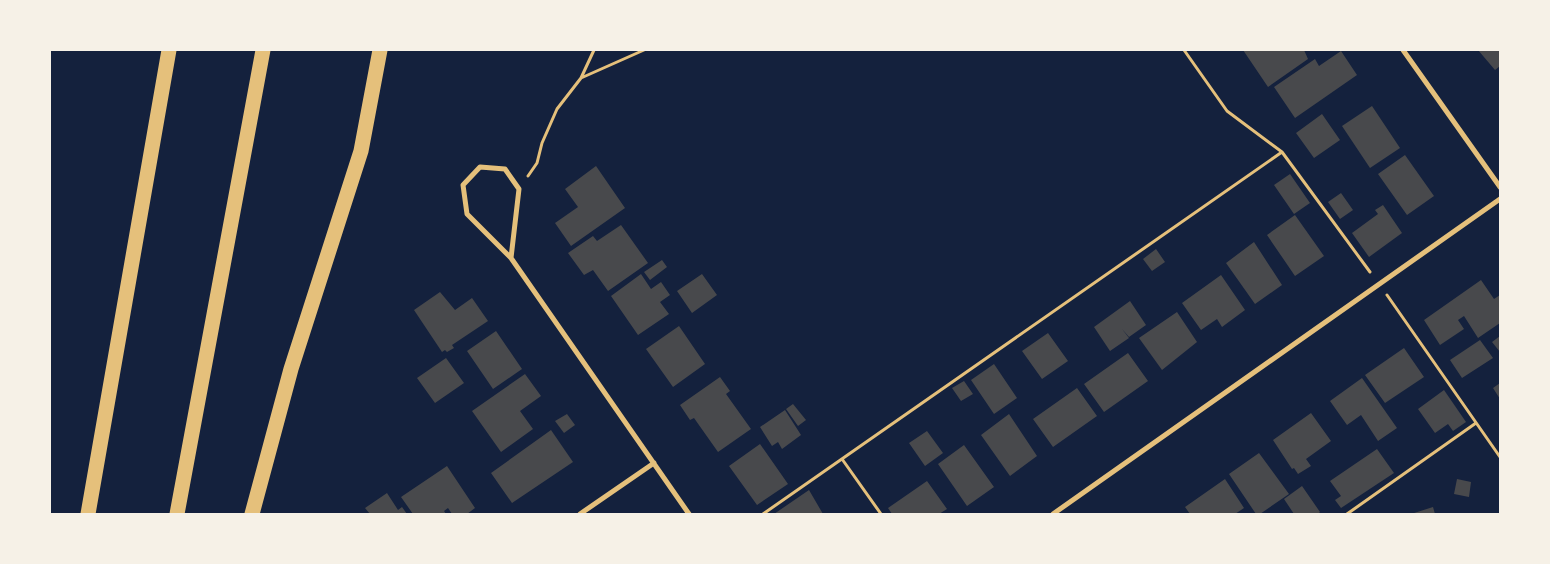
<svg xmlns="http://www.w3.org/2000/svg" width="1550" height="564" font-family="'Nunito Sans',sans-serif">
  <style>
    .building { fill: #48494c }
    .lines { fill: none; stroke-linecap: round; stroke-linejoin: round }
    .path { stroke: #e5c07b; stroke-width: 3 }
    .minor { stroke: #e5c07b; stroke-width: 5 }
    .motorway { stroke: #e5c07b; stroke-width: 15 }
  </style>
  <rect width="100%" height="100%" fill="#14213d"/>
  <!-- building -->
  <path class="building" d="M1243,50H1304L1308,59L1268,87Z
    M1478,50H1500V66L1495,70Z
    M1341,51L1357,75L1295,118L1274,87L1315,59L1319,66Z
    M1372,106L1400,148L1370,168L1342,126Z
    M1322,114L1340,140L1314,158L1296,133Z
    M1405,155L1434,196L1407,215L1378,174Z
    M596,166L625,208L571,246L555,223L578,207L565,189Z
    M1290,174L1310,203L1294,214L1274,185Z
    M1341,193L1353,210L1340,219L1328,202Z
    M1383,205L1402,233L1369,257L1352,233L1378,214L1375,210Z
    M1295,215L1324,256L1295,276L1267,235Z
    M621,225L648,263L608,291L593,270L584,275L568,253L593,236L597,241Z
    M1254,242L1282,285L1255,304L1226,263Z
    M1156,249L1165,262L1152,271L1143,259Z
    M662,260L667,267L650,280L644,272Z
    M641,274L651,289L661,282L670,295L660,302L669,314L638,335L611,296Z
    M702,274L717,295L692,313L677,291Z
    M1221,275L1245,310L1222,327L1217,319L1201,330L1182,303Z
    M1481,280L1494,299L1500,295V323L1478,338L1464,316L1458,320L1464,329L1440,345L1424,320Z
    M440,292L455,310L472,298L488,321L452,345L454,348L447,352L445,350L442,352L414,310Z
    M1130,301L1146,325L1129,337L1122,329L1129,338L1110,351L1094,327Z
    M1177,312L1197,342L1162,370L1139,338Z
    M679,326L705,364L673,387L646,349Z
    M496,331L522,369L493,389L467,351Z
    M1048,333L1068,361L1042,379L1022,351Z
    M1500,336V352L1492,342Z
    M1480,340L1493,358L1462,378L1450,360Z
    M1404,348L1424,377L1385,403L1365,375Z
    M1128,353L1148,381L1104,412L1084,384Z
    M446,358L464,383L435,403L417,378Z
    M994,364L1017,398L994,414L971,380Z
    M525,374L541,396L520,411L533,429L501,452L472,411Z
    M720,377L730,391L726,394L751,429L718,452L694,418L690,420L680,405Z
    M1362,378L1397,428L1378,441L1361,415L1347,425L1330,401Z
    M964,381L973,394L961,401L952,388Z
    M1500,383V399L1493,388Z
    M1077,388L1097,416L1053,447L1033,419Z
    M1444,390L1466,422L1453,431L1448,424L1435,433L1418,409Z
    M793,404L806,420L798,426L786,409Z
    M785,410L801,435L782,449L778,442L772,446L760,427Z
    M1311,413L1331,441L1306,459L1311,466L1298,474L1294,468L1292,469L1273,440Z
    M567,414L575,425L564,433L555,421Z
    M1009,414L1037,456L1010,476L981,435Z
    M551,430L573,462L512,503L491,473Z
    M927,431L943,453L925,466L909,443Z
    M760,444L788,484L757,505L729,466Z
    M964,445L994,487L967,506L938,464Z
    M1377,449L1394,473L1341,508L1335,500L1341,496L1330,481Z
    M1259,453L1289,494L1260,514H1256L1229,474Z
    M447,466L475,508L467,514H452L448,508L444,511L446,514H413L401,497Z
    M1225,479L1244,508L1235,514H1190L1185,507Z
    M1457,479L1471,482L1469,497L1454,494Z
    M927,481L947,509L939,514H892L888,508Z
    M1302,486L1320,512L1318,514H1294L1284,499Z
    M809,490L823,514H774Z
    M387,493L398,510L402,507L407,514H370L365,508Z
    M1433,507L1435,514H1411Z"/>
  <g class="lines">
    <!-- path -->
    <path class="path" d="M1184,50L1227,111L1282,152L1370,272
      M581,78L644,50
      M528,176L537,163L542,143L557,109L581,78L594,50
      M1387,295L1500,457
      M842,459L881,514
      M763,514L1282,152
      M1347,514L1476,423"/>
    <!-- minor -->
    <path class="minor" d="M1403,50L1500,187
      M511,258L519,189L505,169L480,167L463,185L467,214L511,258L689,514
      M580,514L654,463
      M1053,514L1500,199"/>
    <!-- motorway -->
    <path class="motorway" d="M88,514L169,50
      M177,514L263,50
      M252,514L291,369L361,151L380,50"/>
  </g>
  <!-- border -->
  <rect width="1550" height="564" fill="none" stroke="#f6f1e7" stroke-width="102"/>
</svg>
